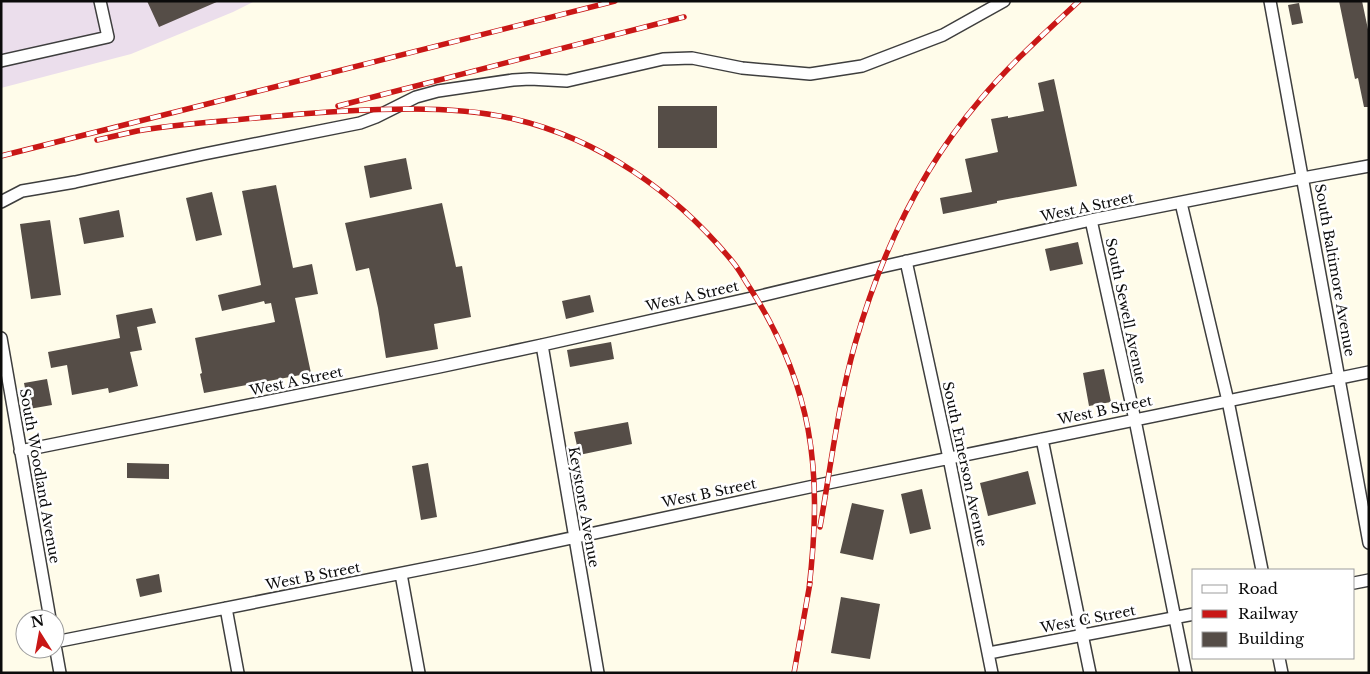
<svg xmlns="http://www.w3.org/2000/svg" width="1370" height="674" font-family="'Libre Baskerville',serif">
  <style>
    .industrial { fill: #ebdeec }
    .building { fill: #554d47 }
    .lines { fill: none; stroke-linecap: round; stroke-linejoin: round }
    .minor-casing { stroke: #3e3e3e; stroke-width: 14 }
    .minor { stroke: #fff; stroke-width: 11 }
    .rail-casing { stroke: #c91716; stroke-width: 5.5 }
    .rail { stroke: #fff; stroke-width: 4; stroke-dasharray: 11; stroke-linecap: butt }
    .labels { text-anchor: middle; dominant-baseline: central; stroke-width: 5; stroke-linejoin: round; paint-order: stroke }
    .street-label { font-size: 14px; fill: #0b0b0b; stroke: #fff }
  </style>
  <rect width="100%" height="100%" fill="#fffcea"/>
  <!-- industrial -->
  <path class="industrial" d="M1,1H255L233,12L131,54L1,88Z"/>
  <!-- building -->
  <path class="building" d="M147,1H219L159,27Z
    M1339,1H1362L1369,34V107H1364L1358,78L1355,79Z
    M1299,3L1303,23L1292,25L1288,5Z
    M1054,79L1077,186L997,201V203L943,214L940,198L972,192L965,159L998,152L991,119L1008,116V118L1044,111L1038,83Z
    M658,106H717V148H658Z
    M406,158L412,189L370,198L364,166Z
    M276,185L293,268L312,264L318,294L295,298L311,373L204,393L200,374L202,373L195,338L275,322L271,303L265,304L264,301L222,311L218,295L261,285L242,191Z
    M212,192L222,235L196,241L186,198Z
    M442,203L456,267L462,266L471,317L434,324L438,349L386,358L378,308L369,268L356,271L345,223Z
    M119,210L124,237L84,244L79,218Z
    M50,220L61,295L31,299L20,224Z
    M1078,242L1083,264L1050,271L1045,249Z
    M590,295L594,312L566,319L562,301Z
    M152,308L156,323L137,327L142,350L130,352L138,386L109,393L108,388L72,395L67,365L51,368L48,352L120,338L116,315Z
    M611,342L614,359L570,367L567,350Z
    M1104,369L1111,402L1089,406L1083,373Z
    M47,379L52,405L29,409L24,383Z
    M628,422L632,444L579,455L574,432Z
    M127,463L169,464V479L127,478Z
    M428,463L437,517L421,520L412,466Z
    M1028,471L1036,504L988,516L980,483Z
    M922,489L931,529L910,534L901,494Z
    M852,503L884,510L873,560L840,553Z
    M159,574L162,592L140,597L136,579Z
    M841,597L880,604L870,659L831,653Z"/>
  <g class="lines">
    <!-- minor casing -->
    <g class="minor-casing">
      <path id="minor" d="M1270,1L1369,543
        M1,61L108,37L100,1
        M1,202L22,191L75,182L204,154L360,123L376,117L416,97L438,91L513,80L530,79L567,81L663,59L692,58L742,68L810,74L862,66L943,35L1004,1
        M1181,203L1228,401L1262,570
        M1091,220L1135,420L1186,673
        M906,261L949,458L992,673
        M1,338L50,619
        M542,345L598,673
        M1042,439L1090,673
        M20,451L439,367L542,345L756,297L881,267L1091,220L1303,178L1369,166
        M401,574L419,673
        M1354,583L1369,580
        M226,608L238,673
        M55,642L473,559L828,483L1369,372
        M55,645L60,673
        M989,653L1194,614
        M1279,658L1282,673"/>
    </g>
    <!-- minor -->
    <use href="#minor" class="minor"/>
    <!-- rail casing -->
    <g class="rail-casing">
      <path id="rail" d="M338,106L684,17
        M97,140C110,137 124,134 137,131C176,124 216,122 256,118C308,113 359,109 411,109C445,109 480,111 514,119C600,139 676,193 732,261C737,267 742,275 746,282C776,327 798,376 808,429C818,483 815,536 809,589
        M1,156L615,1
        M820,527C831,466 838,404 855,344C880,256 920,170 980,100C1010,64 1045,33 1079,1
        M794,673L810,583"/>
    </g>
    <!-- rail -->
    <use href="#rail" class="rail"/>
  </g>
  <g class="labels">
    <!-- street labels -->
    <g class="street-label">
      <text transform="translate(1087 207) rotate(-12)">West A Street</text>
      <text transform="translate(1335 270) rotate(80)">South Baltimore Avenue</text>
      <text transform="translate(692 296) rotate(-13)">West A Street</text>
      <text transform="translate(1126 311) rotate(78)">South Sewell Avenue</text>
      <text transform="translate(296 381) rotate(-12)">West A Street</text>
      <text transform="translate(1105 410) rotate(-12)">West B Street</text>
      <text transform="translate(965 464) rotate(78)">South Emerson Avenue</text>
      <text transform="translate(40 476) rotate(80)">South Woodland Avenue</text>
      <text transform="translate(709 493) rotate(-12)">West B Street</text>
      <text transform="translate(584 507) rotate(80)">Keystone Avenue</text>
      <text transform="translate(313 576) rotate(-11)">West B Street</text>
      <text transform="translate(1088 619) rotate(-11)">West C Street</text>
    </g>
  </g>
  <!-- border -->
  <rect width="1370" height="674" fill="none" stroke="#0b0b0b" stroke-width="5"/>
  <!-- legend -->
  <rect x="1192" y="569" width="162" height="90" fill="#ffffff" stroke="#9d9d9d"/>
  <rect x="1202" y="585" width="25" height="8" fill="#ffffff" stroke="#9d9d9d"/>
  <text x="1238" y="594" font-size="15" fill="#0b0b0b">Road</text>
  <rect x="1202" y="610" width="25" height="8" fill="#c91716" stroke="#9d9d9d"/>
  <text x="1238" y="619" font-size="15" fill="#0b0b0b">Railway</text>
  <rect x="1202" y="632" width="25" height="15" fill="#554d47" stroke="#9d9d9d"/>
  <text x="1238" y="644" font-size="15" fill="#0b0b0b">Building</text>
  <!-- north arrow -->
  <g transform="translate(40 634) rotate(349)"><circle r="24" fill="#ffffff" stroke="#9d9d9d"/>
  <path d="M0-4L9 19L0 12L-9 19Z" fill="#c91716"/>
  <text y="-8" font-size="14" font-weight="bold" text-anchor="middle" fill="#0b0b0b">N</text>
  </g>
</svg>
